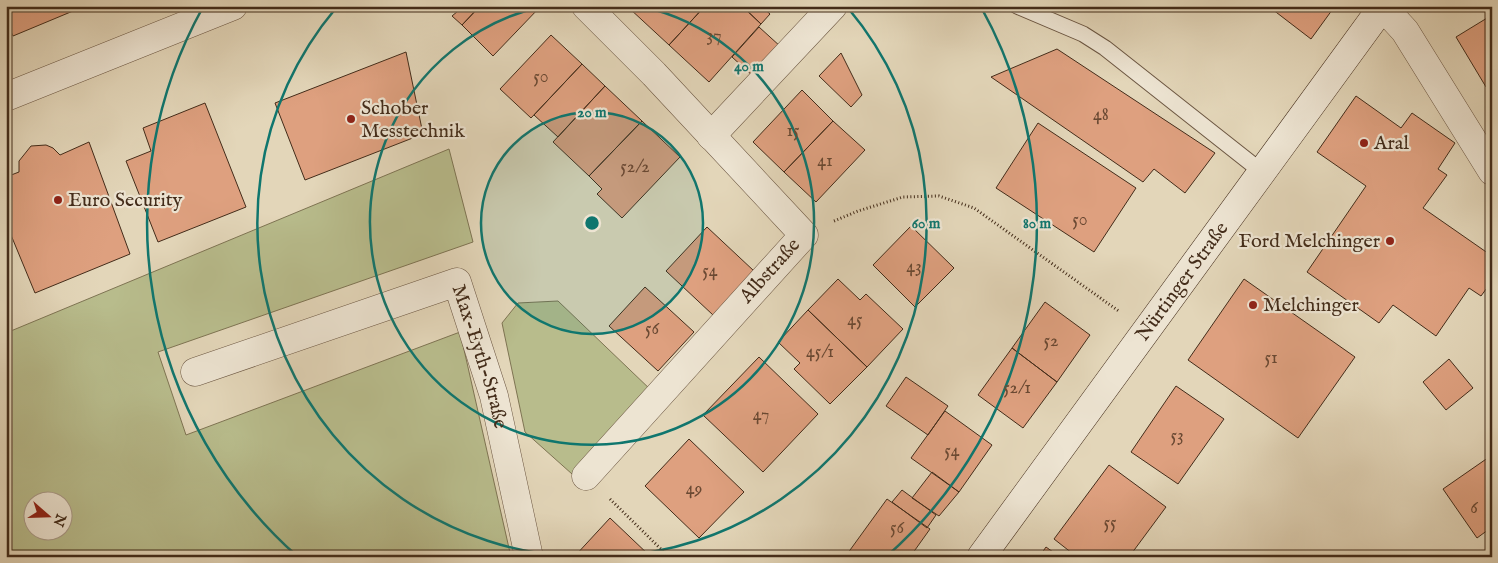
<svg xmlns="http://www.w3.org/2000/svg" width="1498" height="563" font-family="'IM FELL English',serif">
  <style>
    .green { fill: #b8bc8c; stroke: #7e7453; fill-rule: evenodd }
    .building { fill: #dea07f; stroke: #432c1a }
    .lines { fill: none; stroke-linecap: round; stroke-linejoin: round }
    .service-casing { stroke: #6b5642; stroke-width: 17 }
    .minor-casing { stroke: #6b5642; stroke-width: 29 }
    .secondary-casing { stroke: #432c1a; stroke-width: 29 }
    .path { stroke: #432c1a; stroke-width: 3; stroke-dasharray: 1 2.5; stroke-linecap: butt }
    .service { stroke: #ede4d2; stroke-width: 15 }
    .minor { stroke: #ede4d2; stroke-width: 28 }
    .secondary { stroke: #ede4d2; stroke-width: 28 }
    .ring { fill: none; stroke: #0f766e; stroke-width: 2.5 }
    .poi-dot { fill: #8f2418; stroke: #ede4d2; stroke-width: 2 }
    .labels { text-anchor: middle; dominant-baseline: central; stroke-width: 4.5; stroke-linejoin: round; paint-order: stroke }
    .number-label { font-size: 18px; fill: #6a4933 }
    .poi-label { font-size: 20px; fill: #432c1a; stroke: #ede4d2; text-anchor: start }
    .street-label { font-size: 20px; fill: #432c1a; stroke: #ede4d2 }
    .centre { fill: #0f766e; stroke: #ede4d2; stroke-width: 2.5 }
    .ring-label { font-size: 15px; text-anchor: middle; font-weight: bold; fill: #0f766e; stroke: #ede4d2; stroke-width: 4.5; stroke-linejoin: round; paint-order: stroke }
  </style>
  <rect width="100%" height="100%" fill="#e3d6b9"/>
  <filter id="stains"><feTurbulence type="fractalNoise" baseFrequency=".004" numOctaves="4"/><feColorMatrix values="0 0 0 0 .2 0 0 0 0 .09 0 0 0 0 .02 0 0 0 .5 -.17"/></filter>
  <radialGradient id="worn" r=".72"><stop offset=".6" stop-color="#630" stop-opacity="0"/><stop offset="1" stop-color="#630" stop-opacity=".3"/></radialGradient>
  <!-- green -->
  <path class="green" d="M449,149L473,242L158,352L186,435L460,332L511,557H6V333ZM32,500H62V530H32Z
    M558,301L653,392L572,474L525,432L502,323L518,303Z"/>
  <!-- building -->
  <path class="building" d="M6,6H85L13,36L6,21Z
    M453,6H480L462,25L452,16L458,11Z
    M480,6H539L540,7L493,56L462,25Z
    M631,6H705L669,45L629,8Z
    M705,6H742L761,24L709,82L669,45Z
    M742,6H761L770,14L761,24Z
    M1268,6H1335L1311,39Z
    M1492,15V84L1486,87L1456,37Z
    M759,27L781,47L754,77L732,57Z
    M551,35L582,64L531,118L500,89Z
    M1057,49L1215,153L1185,193L1154,169L1143,182L991,77Z
    M406,52L423,134L305,180L275,103Z
    M841,53L862,95L851,107L819,76Z
    M582,64L605,86L558,137L534,115Z
    M605,86L642,121L589,176L553,142Z
    M802,90L833,121L784,172L753,142Z
    M1356,96L1401,128L1412,113L1455,143L1438,169L1447,175L1423,208L1492,256V281L1481,296L1469,288L1436,336L1393,305L1379,323L1307,272L1366,186L1317,152Z
    M205,103L246,207L158,242L126,161L151,151L143,128Z
    M642,121L680,157L622,218L597,194L602,189L589,176Z
    M833,121L865,150L816,202L784,172Z
    M1038,123L1136,188L1094,252L996,188Z
    M89,142L130,254L35,293L6,223V177L19,172V161L31,146L46,145L53,148L60,155Z
    M911,226L954,268L915,307L873,265Z
    M707,227L754,271L713,315L666,271Z
    M838,279L860,300L866,294L903,329L867,367L808,310Z
    M1244,279L1355,357L1298,438L1188,360Z
    M645,287L694,332L658,371L609,326Z
    M1045,302L1090,335L1057,382L1012,348Z
    M808,310L867,367L830,404L794,369L800,363L778,342Z
    M1012,348L1057,382L1023,428L978,395Z
    M759,357L818,414L763,472L703,415Z
    M1449,359L1473,388L1446,410L1423,382Z
    M906,377L948,406L928,435L886,406Z
    M1176,386L1224,419L1178,484L1131,452Z
    M945,411L992,445L959,492L911,458Z
    M689,439L744,492L699,538L645,486Z
    M1492,455V527L1477,538L1443,489Z
    M1109,465L1166,507L1129,557H1077L1054,539Z
    M932,472L959,492L939,516L912,498Z
    M902,490L936,515L927,528L892,502Z
    M887,499L930,529L910,557H845Z
    M610,518L651,557H574Z
    M1046,547L1060,557H1039Z"/>
  <g class="lines">
    <!-- service casing -->
    <g class="service-casing">
      <path id="service" d="M1017,6L1083,34L1105,48L1262,172"/>
    </g>
    <!-- minor casing -->
    <g class="minor-casing">
      <g id="minor">
        <path d="M586,6L654,74L804,235L586,476"/>
        <path d="M1383,7L1405,31L1492,171"/>
        <path d="M6,97L233,6"/>
        <path d="M711,136L833,6"/>
        <path id="s1" d="M195,372L457,282L494,396L529,557"/>
      </g>
    </g>
    <!-- secondary casing -->
    <g class="secondary-casing">
      <g id="secondary">
        <path id="s2" d="M981,557L1383,6"/>
      </g>
    </g>
    <!-- path -->
    <path class="path" d="M834,221L858,211L903,197L939,196L974,208L1120,312
      M610,499L669,557"/>
    <!-- service -->
    <use href="#service" class="service"/>
    <!-- minor -->
    <use href="#minor" class="minor"/>
    <!-- secondary -->
    <use href="#secondary" class="secondary"/>
  </g>
  <!-- distance rings -->
  <circle cx="592" cy="223" r="111" fill="#0f766e" fill-opacity=".12"/>
  <g class="ring">
    <circle cx="592" cy="223" r="111"/>
    <path d="M640 6A222 222 0 1 1 544 6"/>
    <path d="M577 557A334 334 0 0 1 336 8M848 8A334 334 0 0 1 607 557"/>
    <path d="M297 556A445 445 0 0 1 203 7M981 7A445 445 0 0 1 887 556"/>
  </g>
  <!-- markers -->
  <g class="poi-dot">
    <circle cx="351" cy="119" r="5"/>
    <circle cx="1364" cy="143" r="5"/>
    <circle cx="58" cy="200" r="5"/>
    <circle cx="1390" cy="241" r="5"/>
    <circle cx="1253" cy="305" r="5"/>
  </g>
  <g class="labels">
    <!-- number labels -->
    <g class="number-label">
      <text x="714" y="36">37</text>
      <text x="541" y="77">50</text>
      <text x="1101" y="115">48</text>
      <text x="793" y="131">15</text>
      <text x="825" y="161">41</text>
      <text x="635" y="167">52/2</text>
      <text x="1080" y="220">50</text>
      <text x="914" y="267">43</text>
      <text x="710" y="271">54</text>
      <text x="855" y="320">45</text>
      <text x="652" y="329">56</text>
      <text x="1051" y="341">52</text>
      <text x="820" y="352">45/1</text>
      <text x="1271" y="358">51</text>
      <text x="1017" y="388">52/1</text>
      <text x="761" y="415">47</text>
      <text x="1177" y="436">53</text>
      <text x="952" y="451">54</text>
      <text x="694" y="489">49</text>
      <text x="1474" y="508">6</text>
      <text x="1110" y="523">55</text>
      <text x="897" y="528">56</text>
    </g>
    <!-- poi labels -->
    <g class="poi-label">
      <text x="361" y="108">Schober<tspan x="361" dy="23">Messtechnik</tspan></text>
      <text x="1374" y="143">Aral</text>
      <text x="68" y="200">Euro Security</text>
      <text x="1380" y="241" text-anchor="end">Ford Melchinger</text>
      <text x="1263" y="305">Melchinger</text>
    </g>
    <!-- street labels -->
    <g class="street-label">
      <text transform="translate(770 271) rotate(-48)">Albstraße</text>
      <text stroke="none"><textPath href="#s2" startOffset="341">Nürtinger Straße</textPath></text>
      <text stroke="none"><textPath href="#s1" startOffset="355">Max-Eyth-Straße</textPath></text>
    </g>
  </g>
  <circle cx="592" cy="223" r="8" class="centre"/>
  <g class="ring-label">
    <text x="749" y="71">40 m</text>
    <text x="592" y="117">20 m</text>
    <text x="926" y="228">60 m</text>
    <text x="1037" y="228">80 m</text>
  </g>
  <!-- margin -->
  <rect width="1498" height="563" fill="none" stroke="#e3d6b9" stroke-width="25"/>
  <rect x="8" y="8" width="1483" height="548" fill="none" stroke="#432c1a" stroke-width="2.5"/>
  <rect x="12" y="12" width="1473" height="538" fill="none" stroke="#432c1a"/>
  <!-- north arrow -->
  <g transform="translate(48 516) rotate(110)"><circle r="24" fill="#ede4d2" stroke="#a99a88"/>
  <path d="M0-4L9 19L0 12L-9 19Z" fill="#8f2418"/>
  <text y="-8" font-size="14" font-weight="bold" text-anchor="middle" fill="#432c1a">N</text>
  </g>
  <rect width="100%" height="100%" filter="url(#stains)"/>
  <rect width="100%" height="100%" fill="url(#worn)"/>
</svg>
